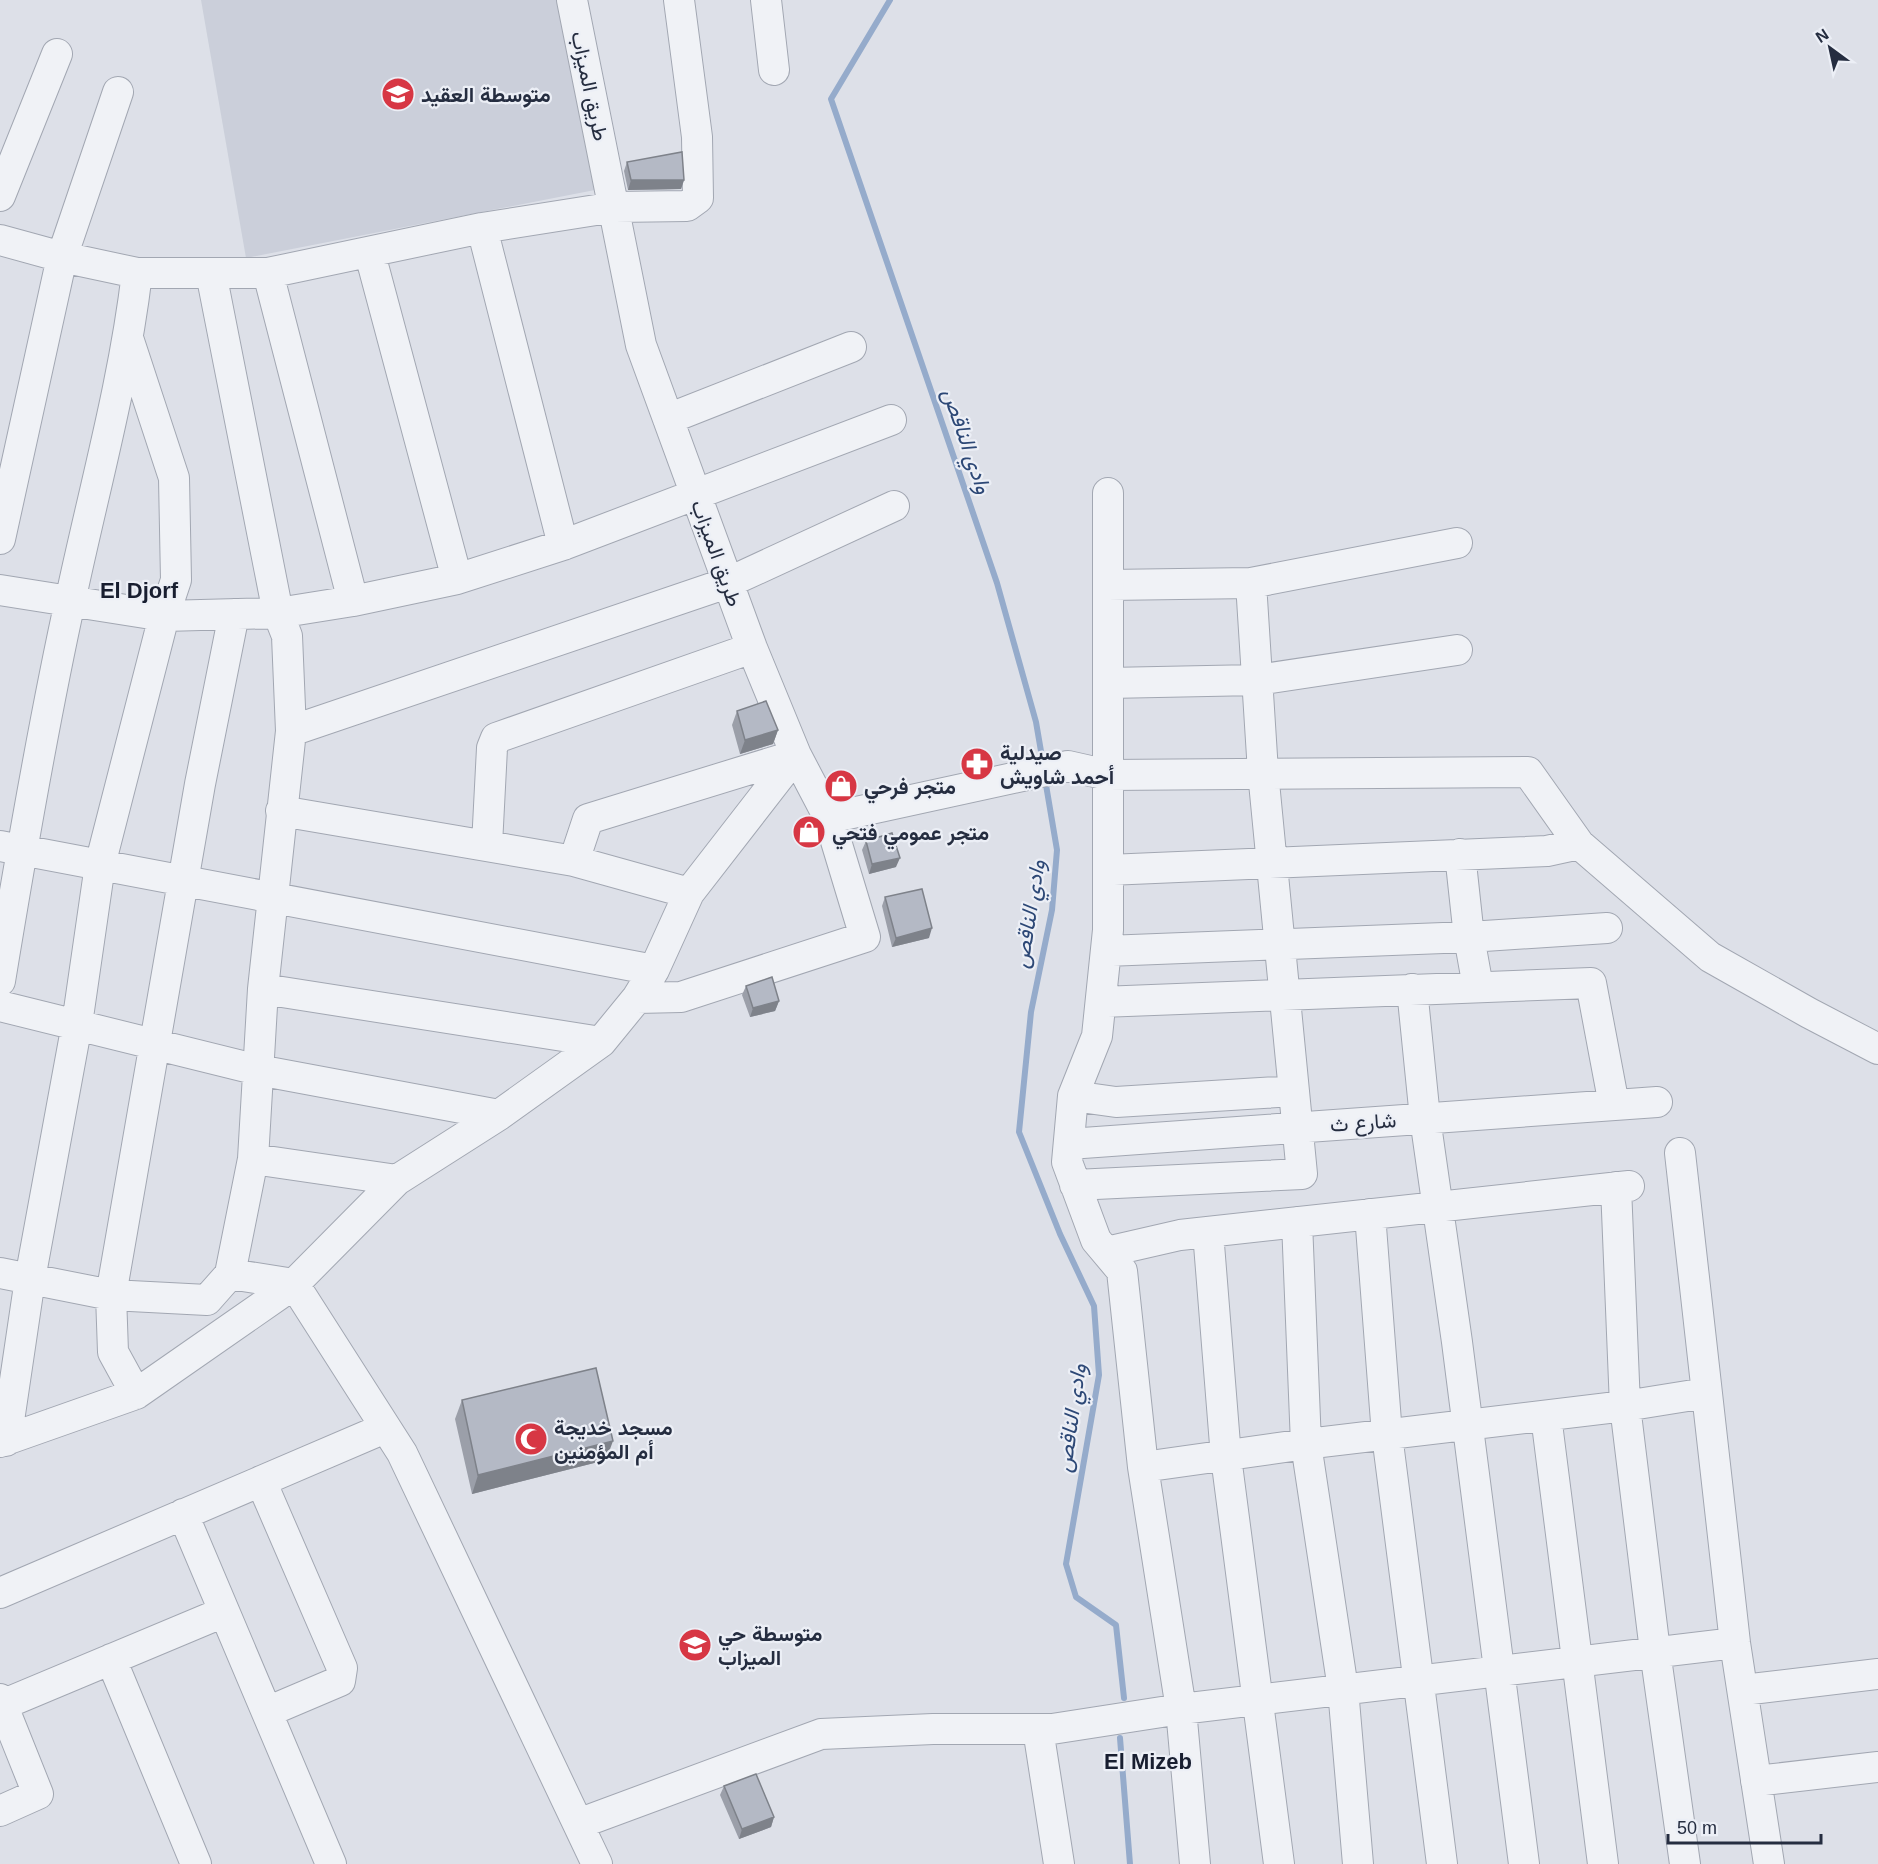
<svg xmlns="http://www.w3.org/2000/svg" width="1878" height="1864" font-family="Helvetica,Vazirmatn,sans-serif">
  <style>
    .built { fill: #cbcfda }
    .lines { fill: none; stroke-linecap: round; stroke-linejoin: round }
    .stream { stroke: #95abcb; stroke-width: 6 }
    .minor-casing { stroke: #a2a7b2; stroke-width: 32 }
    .minor { stroke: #f0f2f6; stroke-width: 30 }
    .wall { fill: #9b9fa9 }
    .shaded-wall { fill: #7e828a }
    .building { fill: #b4b9c5; stroke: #7e828a; stroke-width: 1.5 }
    .labels { text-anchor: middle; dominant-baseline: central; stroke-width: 4.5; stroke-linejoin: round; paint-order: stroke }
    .street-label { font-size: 21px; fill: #252d40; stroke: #eceff6 }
    .poi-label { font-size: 21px; font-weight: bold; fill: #252d40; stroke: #eceff6; text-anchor: start }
    .water-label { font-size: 22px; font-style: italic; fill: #2d4876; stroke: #eceff6 }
    .neighbourhood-label { font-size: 22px; font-weight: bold; fill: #181e30; stroke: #eceff6 }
  </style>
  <rect width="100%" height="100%" fill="#dde0e8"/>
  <!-- built -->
  <path class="built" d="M201,0H558L600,189L246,258Z"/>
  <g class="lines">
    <!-- stream -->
    <path class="stream" d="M890,0L831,99L997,583L1036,722L1043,763
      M1045,779L1057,850L1052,910L1031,1012L1019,1132L1060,1234L1094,1306L1099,1375L1066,1564L1076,1597L1116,1625L1124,1698
      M1120,1738L1130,1864"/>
    <!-- minor casing -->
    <g class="minor-casing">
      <path id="minor" d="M572,0L641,345L752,648L796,755L829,818L1068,766L1108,775L1528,772L1579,844L1710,957L1809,1013L1878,1049
        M766,0L774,70
        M0,196L57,54
        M482,228L563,545
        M0,240L62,257L137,273H268L482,228L615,207L687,206L698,198L697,137L679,0
        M370,254L457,579
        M268,273L353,601
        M668,419L851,347
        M1108,493V930L1097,1036L1073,1096L1067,1162L1096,1240L1122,1271L1143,1467L1181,1709L1195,1864
        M0,539L62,257L118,92
        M1108,585L1251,583L1457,543
        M0,590L164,616L278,613L353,601L457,579L563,545L891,420
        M1108,683L1257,680L1457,650
        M291,731L727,583L894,506
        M281,811L574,861L689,893
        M487,845L492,748L496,738L752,648
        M0,846L654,970
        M1460,854L1469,937L1478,987
        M574,861L588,819L796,755
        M1108,870L1547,851L1579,844
        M1106,951L1469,937L1607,928
        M0,981C21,853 43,724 71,597C94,489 124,383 137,273
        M263,989L601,1042
        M1412,989L1425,1118L1457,1342L1524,1864
        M637,998L681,997L865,937L829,818
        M1101,1002L1591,983L1614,1105
        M0,1006L258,1070L499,1115
        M1073,1096L1116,1102L1294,1091
        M1069,1144L1657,1102
        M1680,1153L1735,1643L1769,1864
        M253,1159L397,1180
        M1075,1185L1302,1174L1263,772L1251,583
        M1616,1187L1625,1406L1655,1651L1685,1864
        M1370,1214L1387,1435L1442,1864
        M1297,1222L1306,1444L1343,1689L1358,1864
        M1208,1232L1226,1457L1279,1864
        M1106,1252L1180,1235L1629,1186
        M0,1273L111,1295L207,1300L230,1274L253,1159L263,989L291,731L287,636L278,613L211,273
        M230,1274L294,1284L402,1453L597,1864
        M136,1394L113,1352L111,1295L200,784L234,614
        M1546,1416L1603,1864
        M6,1441L30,1279L77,1024L100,865L164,616L176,580L174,478L129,341
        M0,1442L136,1394L294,1284L397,1180L499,1115L601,1042L637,998L654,970L689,893L796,755
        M1143,1467L1306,1444L1625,1406L1706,1393
        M261,1481L342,1668L340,1681L267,1712
        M183,1514L331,1864
        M0,1593L385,1428
        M111,1659L196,1864
        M1743,1690L1878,1674
        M0,1699L38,1794L0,1811
        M2,1705L224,1612
        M1038,1729L1059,1864
        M1756,1781L1878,1767
        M578,1824L821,1734L933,1729H1052L1181,1709L1735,1643"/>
    </g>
    <!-- minor -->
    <use href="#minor" class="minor"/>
  </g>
  <!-- wall -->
  <path class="wall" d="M627,162L684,180L681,189L628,190L624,171Z
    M737,711L778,730L773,744L740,754L732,725Z
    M866,841L896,867L869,874L862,850Z
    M885,897L929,938L892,947L882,906Z
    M746,986L779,1001L775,1011L750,1017L742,995Z
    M462,1400L606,1460L472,1494L455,1419Z
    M724,1786L774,1817L771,1827L739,1839L720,1795Z"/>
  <!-- shaded-wall -->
  <path class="shaded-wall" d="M631,180H684L681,189L628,190Z
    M778,730L773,744L740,754L745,740Z
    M900,858L896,867L869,874L872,864Z
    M932,928L929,938L892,947L896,938Z
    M779,1001L775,1011L750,1017L753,1008Z
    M613,1441L606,1460L472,1494L478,1475Z
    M774,1817L771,1827L739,1839L742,1829Z"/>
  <!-- building -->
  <path class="building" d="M682,152L684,180H631L627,162Z
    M766,701L778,730L745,740L737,711Z
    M892,833L900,858L872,864L866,841Z
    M922,889L932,928L896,938L885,897Z
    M772,977L779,1001L753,1008L746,986Z
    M596,1368L613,1441L478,1475L462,1400Z
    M756,1774L774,1817L742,1829L724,1786Z"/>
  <!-- icons -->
  <defs>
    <g id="school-disc" transform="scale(1.725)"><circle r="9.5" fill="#d73744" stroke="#eceff6"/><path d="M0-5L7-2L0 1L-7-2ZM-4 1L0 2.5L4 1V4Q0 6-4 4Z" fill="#fff"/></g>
    <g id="pharmacy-disc" transform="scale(1.725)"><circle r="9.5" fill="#d73744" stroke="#eceff6"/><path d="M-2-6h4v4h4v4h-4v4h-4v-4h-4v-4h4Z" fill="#fff"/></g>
    <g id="shop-disc" transform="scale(1.725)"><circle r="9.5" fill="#d73744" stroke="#eceff6"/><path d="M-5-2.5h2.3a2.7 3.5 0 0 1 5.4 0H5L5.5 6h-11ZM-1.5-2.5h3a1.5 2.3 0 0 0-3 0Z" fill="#fff"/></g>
    <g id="mosque-disc" transform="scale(1.725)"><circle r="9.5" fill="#d73744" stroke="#eceff6"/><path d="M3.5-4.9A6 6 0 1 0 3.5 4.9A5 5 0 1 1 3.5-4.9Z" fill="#fff"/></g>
  </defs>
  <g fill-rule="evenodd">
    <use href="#school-disc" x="398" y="94"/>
    <use href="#pharmacy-disc" x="977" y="764"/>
    <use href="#shop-disc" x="841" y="786"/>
    <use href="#shop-disc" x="809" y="832"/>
    <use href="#mosque-disc" x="531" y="1439"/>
    <use href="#school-disc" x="695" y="1645"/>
  </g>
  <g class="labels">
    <!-- street labels -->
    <g class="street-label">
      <text transform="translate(590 86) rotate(78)">طريق الميزاب</text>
      <text transform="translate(717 553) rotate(70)">طريق الميزاب</text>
      <text transform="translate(1363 1122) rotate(-4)">شارع ث</text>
    </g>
    <!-- poi labels -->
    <g class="poi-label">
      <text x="421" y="94">متوسطة العقيد</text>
      <text x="1000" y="752">صيدلية<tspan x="1000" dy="24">أحمد شاويش</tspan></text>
      <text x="864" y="786">متجر فرحي</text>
      <text x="832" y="832">متجر عمومي فتحي</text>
      <text x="554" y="1427">مسجد خديجة<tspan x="554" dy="24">أم المؤمنين</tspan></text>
      <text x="718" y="1633">متوسطة حي<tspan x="718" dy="24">الميزاب</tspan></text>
    </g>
    <!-- water labels -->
    <g class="water-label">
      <text transform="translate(967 441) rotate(71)">وادي الناقص</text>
      <text transform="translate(1029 914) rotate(-81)">وادي الناقص</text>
      <text transform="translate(1071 1418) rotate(-82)">وادي الناقص</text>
    </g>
    <!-- neighbourhood labels -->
    <g class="neighbourhood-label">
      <text x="139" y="590">El Djorf</text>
      <text x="1148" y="1761">El Mizeb</text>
    </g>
  </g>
  <!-- north arrow -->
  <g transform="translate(1830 48) rotate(327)" stroke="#eceff6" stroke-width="4.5" paint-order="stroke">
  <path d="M0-4.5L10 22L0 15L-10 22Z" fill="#252d40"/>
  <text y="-9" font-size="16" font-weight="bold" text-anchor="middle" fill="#252d40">N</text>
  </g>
  <!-- scale -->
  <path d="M1668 1834v9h153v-9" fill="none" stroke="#252d40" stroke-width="3"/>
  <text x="1677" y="1834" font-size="18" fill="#252d40" stroke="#eceff6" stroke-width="4.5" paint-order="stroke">50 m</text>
</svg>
